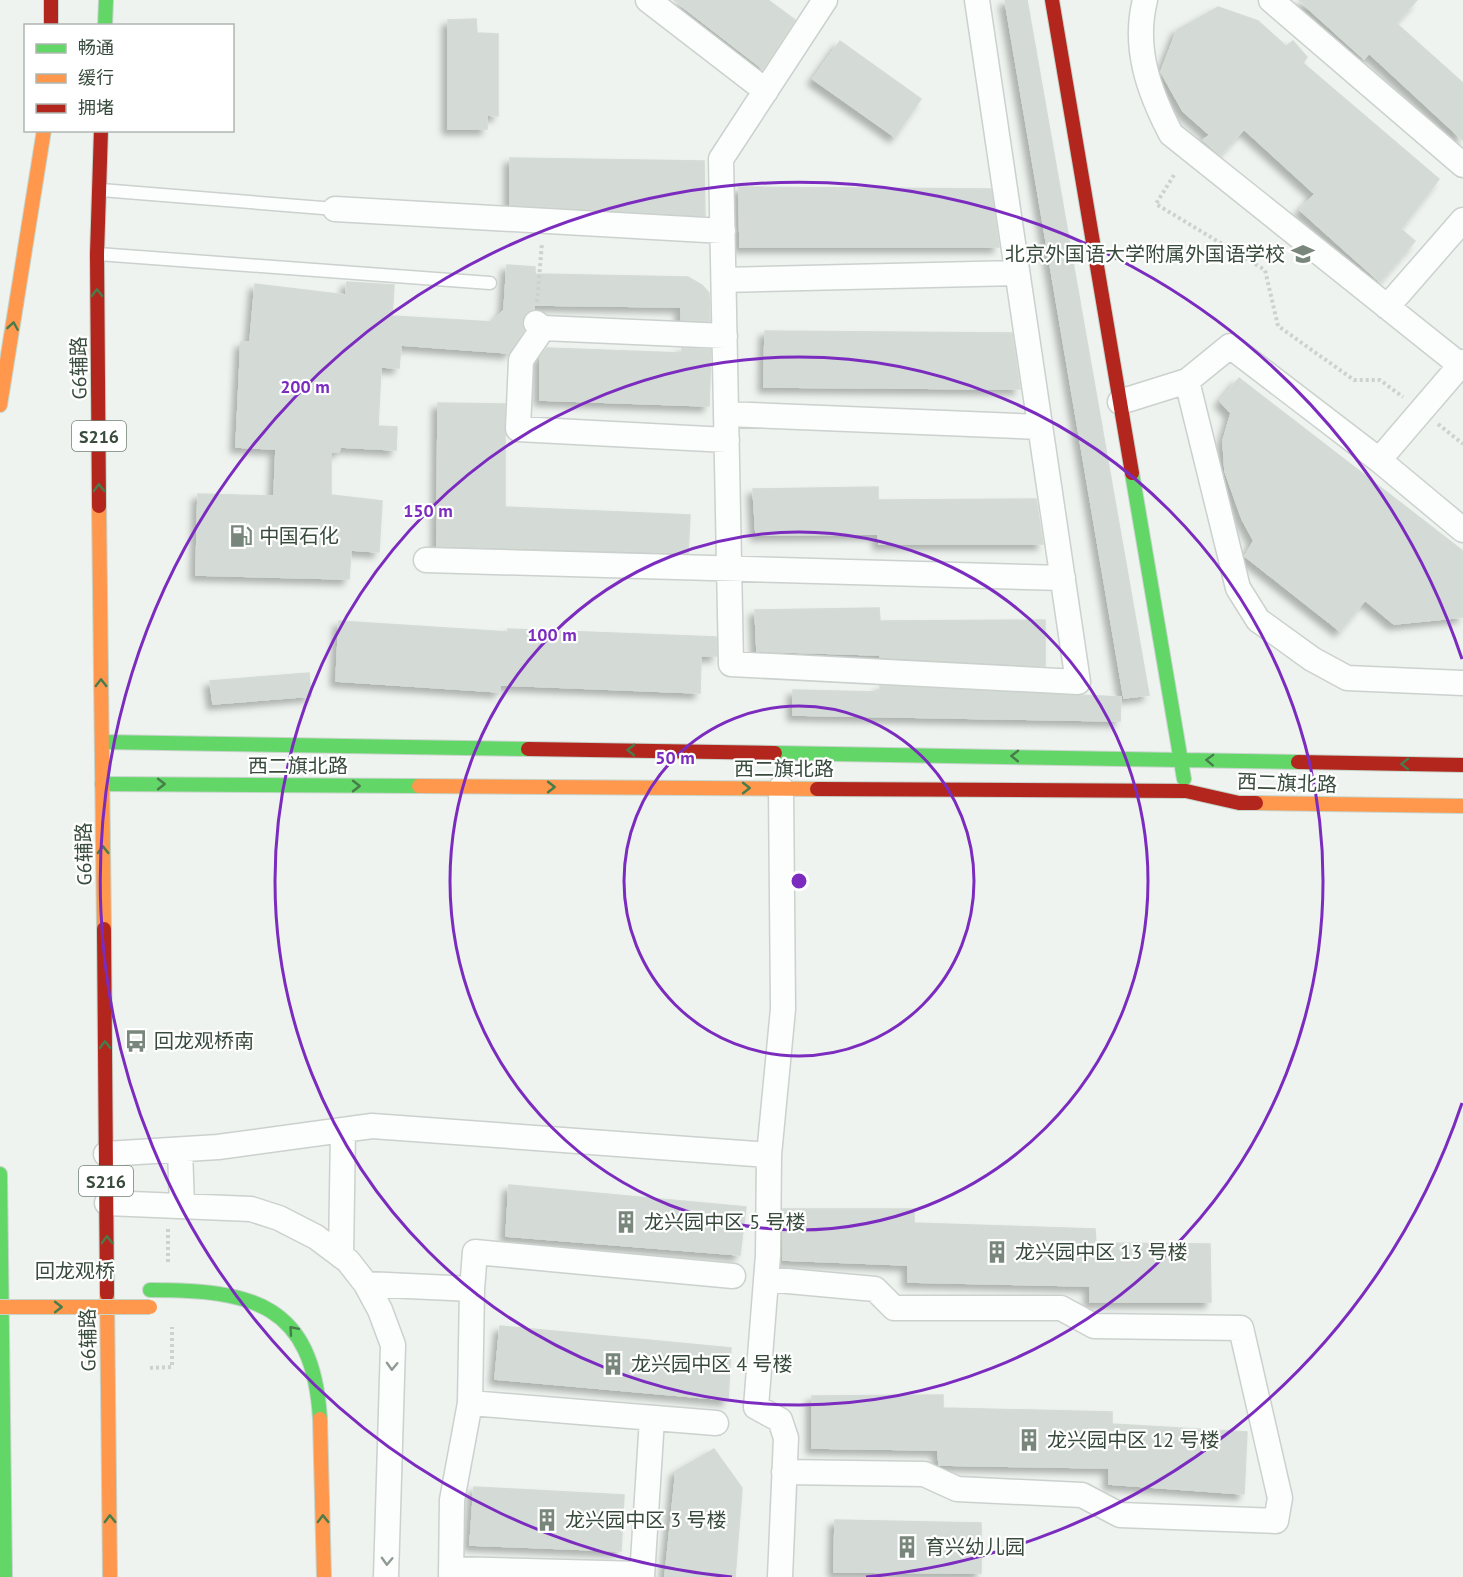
<svg xmlns="http://www.w3.org/2000/svg" width="1463" height="1577" font-family="'PT Sans','Noto Sans SC',sans-serif">
  <style>
    .building { fill: #d4dbd6; stroke: #d4dcd5; stroke-width: 1.5; filter: url(#shadow) }
    .lines { fill: none; stroke-linecap: round; stroke-linejoin: round }
    .lane-casing { stroke: #cbd1cd; stroke-width: 15 }
    .street-casing { stroke: #cbd1cd; stroke-width: 27 }
    .fast-casing { stroke: #c6d4ca; stroke-width: 16 }
    .slow-casing { stroke: #c6d4ca; stroke-width: 16 }
    .jam-casing { stroke: #c6d4ca; stroke-width: 16 }
    .path { stroke: #ccd3cd; stroke-width: 4; stroke-dasharray: 3 3; stroke-linecap: butt }
    .lane { stroke: #fcfdfd; stroke-width: 12 }
    .street { stroke: #fcfdfd; stroke-width: 24 }
    .fast { stroke: #63d668; stroke-width: 14 }
    .slow { stroke: #ff974d; stroke-width: 14 }
    .jam { stroke: #b3261e; stroke-width: 14 }
    .slow-bridge-casing { stroke: #c6d4ca; stroke-width: 16; stroke-linecap: butt }
    .slow-bridge { stroke: #ff974d; stroke-width: 14 }
    .oneway { stroke: #477c4b }
    .oneway2 { stroke: #909b93 }
    .ring { fill: none; stroke: #7b2cbf; stroke-width: 3 }
    .labels { text-anchor: middle; dominant-baseline: central; stroke-width: 4.5; stroke-linejoin: round; paint-order: stroke }
    .shield { fill: #fff; stroke: #748176; stroke-width: 1.5 }
    .shield-label { font-size: 18px; font-weight: bold; fill: #384b3c }
    .poi-label { font-size: 20px; fill: #384b3c; stroke: #fff; text-anchor: start }
    .street-label { font-size: 20px; fill: #384b3c; stroke: #fff }
    .centre { fill: #7b2cbf; stroke: #fff; stroke-width: 3 }
    .ring-label { font-size: 18px; text-anchor: middle; font-weight: bold; fill: #7b2cbf; stroke: #fff; stroke-width: 4.5; stroke-linejoin: round; paint-order: stroke }
  </style>
  <defs>
    <filter id="shadow"><feDropShadow dx="-5.5" dy="5.5" stdDeviation="3" flood-color="#0004"/></filter>
  </defs>
  <rect width="100%" height="100%" fill="#eef3ef"/>
  <!-- building -->
  <path class="building" d="M674,0H768L795,20L763,69Z
    M1005,0H1027L1149,695L1124,698Z
    M1299,0H1417L1396,23L1463,83V140L1369,53L1364,59Z
    M1218,7L1258,21L1286,46L1293,41L1307,57L1303,63L1439,179L1401,229L1415,241L1380,282L1300,210L1315,194L1244,129L1220,155L1203,140L1210,135L1183,111L1161,72L1177,30Z
    M476,19L477,33L498,34V116L487,115V129H448V20Z
    M840,41L921,99L895,137L813,79Z
    M510,158L704,161L705,216L510,205Z
    M739,187L991,189L999,247H740Z
    M507,265L535,267V274L688,277L702,285L709,293L710,321L681,320V307L534,305V309L524,315L522,322L524,330L509,353L401,345L399,368L381,367L378,426L397,427L396,450L340,447L339,452H331V495L382,501L379,552L351,550L349,579L196,575L198,494L274,496L276,449L236,447L241,342H250L255,284L346,295L347,282L394,285L392,316L493,322L504,310Z
    M765,331L1012,333L1020,389L764,387Z
    M547,348L682,353V348L711,350L709,406L540,400V358Z
    M1239,378L1463,551V617L1394,624L1365,600L1340,631L1245,556L1254,541L1242,519L1225,471L1223,441L1231,413L1220,401Z
    M438,403L505,404V507L690,515L688,553L437,546Z
    M878,487V500L1036,499L1043,544H879L878,534L756,535L753,489Z
    M879,608L880,621L1045,620V666L880,657V655L757,651L755,610Z
    M339,621L508,632V629L716,637L717,656H701L700,693L500,685V692L336,681Z
    M309,673L311,696L213,704L210,681Z
    M880,686L1121,697L1120,721L793,715V690L880,692Z
    M509,1185L746,1207L740,1255L506,1236Z
    M783,1209H914V1223L1095,1229L1096,1243L1210,1244L1211,1302H1090V1286L908,1282V1265L783,1260Z
    M500,1326L731,1348L728,1400L495,1379Z
    M943,1395V1408L1112,1412V1424L1247,1432L1244,1494L1109,1484V1468L939,1465L938,1450L812,1448V1396Z
    M714,1449L742,1488L735,1577H665L676,1471Z
    M474,1487L624,1495L621,1551L470,1545Z
    M835,1520L981,1523V1573L834,1572Z"/>
  <g class="lines">
    <!-- lane casing -->
    <g class="lane-casing">
      <path id="lane" d="M101,190L335,209
        M98,254L490,283"/>
    </g>
    <!-- street casing -->
    <g class="street-casing">
      <path id="street" d="M648,0L766,91
        M825,0L721,159L731,664L1078,682L977,0
        M1145,0C1133,48 1149,92 1171,134L1460,365
        M1271,0L1463,165
        M335,209L723,231
        M724,280L1017,273
        M1387,307L1463,220
        M536,323L543,328L725,336
        M543,328L521,360L518,429L727,440
        M1187,381L1238,588L1258,620L1312,659L1347,678L1463,683
        M1120,402L1187,381L1230,346L1379,460L1463,530
        M726,414L1040,427
        M1379,460L1463,362
        M426,560L1063,578
        M180,1150L182,1206
        M106,1154L218,1147L372,1126L769,1155
        M107,1203L251,1209L279,1218L316,1237L348,1261L366,1284L380,1310L393,1345L386,1577
        M341,1256L343,1131
        M766,1279L875,1289L894,1308H1061L1094,1326L1241,1328L1280,1498L1276,1521L1120,1515L1082,1495L957,1489L924,1474L784,1472
        M366,1284L472,1289L470,1403L452,1500L451,1577
        M472,1289L475,1252L733,1276
        M470,1403L716,1423
        M451,1569L642,1574
        M642,1577L652,1419
        M780,1577L786,1438L780,1420L756,1407L768,1255L769,1155L783,1009L781,788"/>
    </g>
    <!-- fast casing -->
    <g class="fast-casing">
      <path id="fast" d="M105,26L106,0
        M1132,473L1184,779
        M102,742L528,749
        M775,753L1298,762
        M102,784L419,786
        M0,1174L5,1577
        M150,1290C252,1290 313,1303 320,1419"/>
    </g>
    <!-- slow casing -->
    <g class="slow-casing">
      <path id="slow" d="M0,405L44,130
        M99,506L104,929
        M419,786L817,789
        M1256,803L1463,806
        M107,1294L110,1577
        M320,1419L324,1577"/>
    </g>
    <!-- jam casing -->
    <g class="jam-casing">
      <path id="jam" d="M51,0V26
        M1052,0L1132,473
        M99,506L97,254L101,130
        M528,749L775,753
        M1298,762L1463,765
        M817,789L1186,791L1239,803H1256
        M104,929L107,1294"/>
    </g>
    <!-- path -->
    <path class="path" d="M1174,175L1156,204L1265,270L1278,326L1354,380H1380L1403,397
      M537,302L542,243
      M1438,424L1463,444
      M168,1229V1265
      M150,1368L172,1367V1327"/>
    <!-- lane -->
    <use href="#lane" class="lane"/>
    <!-- street -->
    <use href="#street" class="street"/>
    <!-- fast -->
    <use href="#fast" class="fast"/>
    <!-- slow -->
    <use href="#slow" class="slow"/>
    <!-- jam -->
    <use href="#jam" class="jam"/>
    <!-- slow-bridge casing -->
    <g class="slow-bridge-casing">
      <path id="slow-bridge" d="M0,1307H150"/>
    </g>
    <!-- slow-bridge -->
    <use href="#slow-bridge" class="slow-bridge"/>
  </g>
  <!-- one-way arrows -->
  <defs><path id="oneway-chevron" d="M-2-3.5L2.5 0L-2 3.5" fill="none" stroke-width="1.6" stroke-linecap="round" stroke-linejoin="round" transform="scale(1.5)"/></defs>
  <g class="oneway">
    <use href="#oneway-chevron" transform="translate(97 293) rotate(-91)"/>
    <use href="#oneway-chevron" transform="translate(13 326) rotate(-81)"/>
    <use href="#oneway-chevron" transform="translate(99 488) rotate(-91)"/>
    <use href="#oneway-chevron" transform="translate(101 683) rotate(-90)"/>
    <use href="#oneway-chevron" transform="translate(631 750) rotate(-179)"/>
    <use href="#oneway-chevron" transform="translate(1015 756) rotate(-179)"/>
    <use href="#oneway-chevron" transform="translate(1210 760) rotate(-178)"/>
    <use href="#oneway-chevron" transform="translate(1405 764) rotate(-179)"/>
    <use href="#oneway-chevron" transform="translate(161 784)"/>
    <use href="#oneway-chevron" transform="translate(356 786)"/>
    <use href="#oneway-chevron" transform="translate(551 787)"/>
    <use href="#oneway-chevron" transform="translate(746 788)"/>
    <use href="#oneway-chevron" transform="translate(103 850) rotate(-91)"/>
    <use href="#oneway-chevron" transform="translate(105 1045) rotate(-91)"/>
    <use href="#oneway-chevron" transform="translate(107 1240) rotate(-91)"/>
    <use href="#oneway-chevron" transform="translate(58 1307)"/>
    <use href="#oneway-chevron" transform="translate(293 1330) rotate(-131)"/>
    <use href="#oneway-chevron" transform="translate(110 1519) rotate(-91)"/>
    <use href="#oneway-chevron" transform="translate(323 1519) rotate(-91)"/>
  </g>
  <g class="oneway2">
    <use href="#oneway-chevron" transform="translate(392 1366) rotate(92)"/>
    <use href="#oneway-chevron" transform="translate(387 1561) rotate(92)"/>
  </g>
  <!-- distance rings -->
  <g class="ring">
    <circle cx="799" cy="881" r="175"/>
    <circle cx="799" cy="881" r="349"/>
    <circle cx="799" cy="881" r="524"/>
    <path d="M1462 1103A699 699 0 0 1 866 1577M732 1577A699 699 0 1 1 1462 659"/>
  </g>
  <!-- icons -->
  <defs>
    <g id="school-bare" transform="scale(1.8)"><path d="M0-5L7-2L0 1L-7-2ZM-4 1L0 2.5L4 1V4Q0 6-4 4Z" fill="#78867b" stroke="#fff" stroke-width="2.5" paint-order="stroke"/></g>
    <g id="fuel-bare" transform="scale(1.8)"><path d="M-5.5-6h7V0h2V4h1.3V-2.5L3-4.5l.8-.8L6-3V5H2.5V1h-1V6h-7ZM-4.2-4.7v3.2H.2V-4.7Z" fill="#78867b" stroke="#fff" stroke-width="2.5" paint-order="stroke"/></g>
    <g id="bus-bare" transform="scale(1.8)"><path d="M-5-6H5V4H4V6H2V4H-2V6H-4V4H-5ZM-3.5-4V0h7V-4ZM-3.5 1.2v1.5H-2V1.2ZM2 1.2v1.5H3.5V1.2Z" fill="#78867b" stroke="#fff" stroke-width="2.5" paint-order="stroke"/></g>
    <g id="building-bare" transform="scale(1.8)"><path d="M-4-6H4V6H1V3H-1V6H-4ZM-2.5-4.3h1.7v1.8h-1.7ZM.8-4.3h1.7v1.8H.8ZM-2.5-1h1.7V.8h-1.7ZM.8-1h1.7V.8H.8Z" fill="#78867b" stroke="#fff" stroke-width="2.5" paint-order="stroke"/></g>
  </defs>
  <g fill-rule="evenodd">
    <use href="#school-bare" x="1303" y="254"/>
    <use href="#fuel-bare" x="241" y="536"/>
    <use href="#bus-bare" x="136" y="1041"/>
    <use href="#building-bare" x="626" y="1222"/>
    <use href="#building-bare" x="997" y="1252"/>
    <use href="#building-bare" x="613" y="1364"/>
    <use href="#building-bare" x="1029" y="1440"/>
    <use href="#building-bare" x="547" y="1520"/>
    <use href="#building-bare" x="907" y="1547"/>
  </g>
  <g class="labels">
    <!-- shield labels -->
    <g class="shield">
      <rect x="72" y="421" width="54" height="30" rx="4.5"/>
      <rect x="79" y="1166" width="54" height="30" rx="4.5"/>
    </g>
    <g class="shield-label">
      <text x="99" y="436">S216</text>
      <text x="106" y="1181">S216</text>
    </g>
    <!-- poi labels -->
    <g class="poi-label">
      <text x="1285" y="254" text-anchor="end">北京外国语大学附属外国语学校</text>
      <text x="259" y="536">中国石化</text>
      <text x="154" y="1041">回龙观桥南</text>
      <text x="644" y="1222">龙兴园中区 5 号楼</text>
      <text x="1015" y="1252">龙兴园中区 13 号楼</text>
      <text x="631" y="1364">龙兴园中区 4 号楼</text>
      <text x="1047" y="1440">龙兴园中区 12 号楼</text>
      <text x="565" y="1520">龙兴园中区 3 号楼</text>
      <text x="925" y="1547">育兴幼儿园</text>
    </g>
    <!-- street labels -->
    <g class="street-label">
      <text transform="translate(79 368) rotate(-91)">G6辅路</text>
      <text x="298" y="766">西二旗北路</text>
      <text x="784" y="769">西二旗北路</text>
      <text transform="translate(1287 783) rotate(2)">西二旗北路</text>
      <text transform="translate(84 854) rotate(-91)">G6辅路</text>
      <text x="75" y="1271">回龙观桥</text>
      <text transform="translate(88 1340) rotate(-91)">G6辅路</text>
    </g>
  </g>
  <circle cx="799" cy="881" r="9" class="centre"/>
  <g class="ring-label">
    <text x="305" y="393">200 m</text>
    <text x="428" y="517">150 m</text>
    <text x="552" y="641">100 m</text>
    <text x="675" y="764">50 m</text>
  </g>
  <!-- legend -->
  <rect x="24" y="24" width="210" height="108" fill="#ffffff" stroke="#afb7b1" stroke-width="1.5"/>
  <rect x="36" y="44" width="30" height="9" fill="#63d668" stroke="#afb7b1" stroke-width="1.5"/>
  <text x="78" y="54" font-size="18" fill="#384b3c">畅通</text>
  <rect x="36" y="74" width="30" height="9" fill="#ff974d" stroke="#afb7b1" stroke-width="1.5"/>
  <text x="78" y="84" font-size="18" fill="#384b3c">缓行</text>
  <rect x="36" y="104" width="30" height="9" fill="#b3261e" stroke="#afb7b1" stroke-width="1.5"/>
  <text x="78" y="114" font-size="18" fill="#384b3c">拥堵</text>
</svg>
